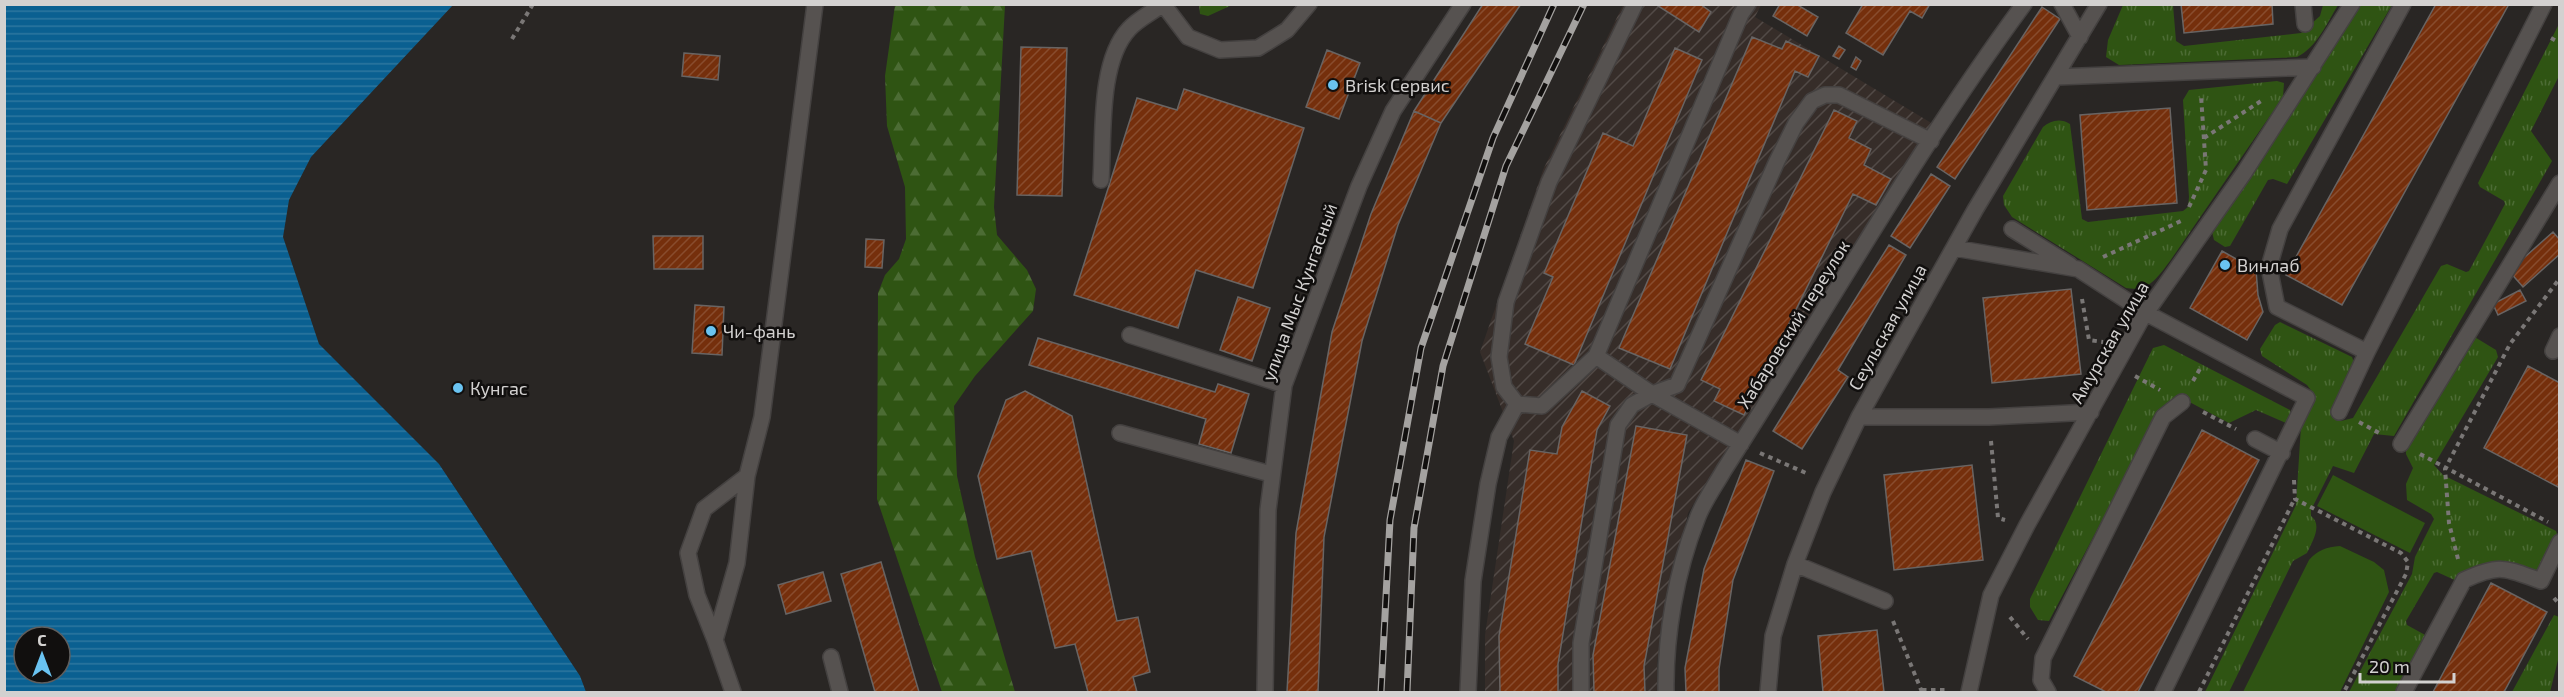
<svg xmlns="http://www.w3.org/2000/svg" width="2564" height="697" font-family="'Exo 2',sans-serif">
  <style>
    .industrial { fill: url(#industrial-furrows) }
    .grass { fill: url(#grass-tufts) }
    .forest { fill: url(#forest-firs) }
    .park { fill: #2f5413 }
    .water { fill: url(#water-rules); fill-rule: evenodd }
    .building { fill: url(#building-hatch); stroke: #686463; stroke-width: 1.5 }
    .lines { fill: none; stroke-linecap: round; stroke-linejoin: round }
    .minor-casing { stroke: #444140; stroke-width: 18 }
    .path { stroke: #7a7776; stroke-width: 4; stroke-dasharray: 4.5 4.5; stroke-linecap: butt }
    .minor { stroke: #565250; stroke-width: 15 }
    .rail-casing { stroke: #a4a2a0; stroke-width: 7 }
    .rail { stroke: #110f0e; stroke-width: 4.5; stroke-dasharray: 14; stroke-linecap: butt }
    .poi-dot { fill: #6ac3f1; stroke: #110f0e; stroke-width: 2 }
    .labels { text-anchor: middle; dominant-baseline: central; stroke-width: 5; stroke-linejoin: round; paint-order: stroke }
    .poi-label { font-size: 18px; fill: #d3d1d0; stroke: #110f0e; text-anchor: start }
    .street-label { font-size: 18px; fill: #d3d1d0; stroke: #110f0e }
  </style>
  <defs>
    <pattern id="industrial-furrows" width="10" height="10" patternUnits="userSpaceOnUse" patternTransform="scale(1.5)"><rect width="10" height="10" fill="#362d29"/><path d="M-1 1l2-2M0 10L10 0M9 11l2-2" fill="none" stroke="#524a47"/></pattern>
    <pattern id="grass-tufts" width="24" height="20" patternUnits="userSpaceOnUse" patternTransform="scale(1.5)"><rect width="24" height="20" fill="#2f5413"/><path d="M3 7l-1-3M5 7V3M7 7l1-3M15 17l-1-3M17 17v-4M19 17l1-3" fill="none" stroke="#4c6c34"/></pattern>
    <pattern id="forest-firs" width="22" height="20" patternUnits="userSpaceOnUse" patternTransform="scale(1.5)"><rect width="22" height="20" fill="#2f5413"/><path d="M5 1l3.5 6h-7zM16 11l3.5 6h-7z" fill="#4c6c34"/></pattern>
    <pattern id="water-rules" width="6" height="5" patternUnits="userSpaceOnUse" patternTransform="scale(1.5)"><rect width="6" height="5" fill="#0a6091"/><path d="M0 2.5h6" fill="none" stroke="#2d769f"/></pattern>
    <pattern id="building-hatch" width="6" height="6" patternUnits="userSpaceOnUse" patternTransform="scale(1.5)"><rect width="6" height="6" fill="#752f0c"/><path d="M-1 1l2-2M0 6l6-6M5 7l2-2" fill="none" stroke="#884c2e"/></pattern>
  </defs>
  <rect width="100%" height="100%" fill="#292624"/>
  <!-- industrial -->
  <path class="industrial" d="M1623,5H1761L1755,17L1933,124L1688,513L1657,661V692H1485V635L1514,441L1480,352L1543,170Z"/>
  <!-- grass -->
  <path class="grass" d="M1199,5V4L1232,5L1208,16L1200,14Z
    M2123,5H2173L2176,41L2184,46L2301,33L2320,16L2323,5H2338C2327,23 2317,47 2297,57L2119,65L2106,57L2108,40Z
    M2357,5H2392L2287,184L2273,179L2268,180L2230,246L2225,247L2214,240L2212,232Z
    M2559,24V76L2531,131L2552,161L2394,436L2374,434L2354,473L2333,466L2311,510V516C2323,525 2312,542 2307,553L2293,561L2229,692H2205L2296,505L2301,426L2313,393L2307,385L2262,356L2260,349L2275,325L2280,322L2352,357L2354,362L2333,412L2335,419L2341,421L2353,418L2441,266L2447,264L2466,272L2469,271L2505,204L2504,201L2480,187L2478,183Z
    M2277,81L2284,83L2283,97L2170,261C2157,278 2149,292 2126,288L2012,217L2004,205L2003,196L2043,127C2051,120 2061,118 2070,124L2082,219L2088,222L2183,211L2188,207L2189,197L2183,100L2189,90Z
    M2473,336L2496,350L2498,357L2434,465L2443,475L2556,531L2557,534L2539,569L2533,573C2524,569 2515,564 2505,562C2489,559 2466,568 2459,582L2437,572L2434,573L2406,621L2407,625L2427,636V638L2396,692H2349L2412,574L2415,557L2434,519L2431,514L2407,500L2406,484L2413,468L2406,454V449Z
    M2164,345L2290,410L2291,414L2286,423L2256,410L2229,423L2180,397L2157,416L2049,621L2038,620L2030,607V599L2153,348Z
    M2554,615L2559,617V656L2550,692H2512Z"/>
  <!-- forest -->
  <path class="forest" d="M895,5H1005L994,207L997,235L1027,270L1036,289L1033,311L975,376L954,406L957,476L975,557L1015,692H942L877,499L878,293L885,275L899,259L906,239L905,187L887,126L885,76Z"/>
  <!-- park -->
  <path class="park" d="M2333,475L2425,523L2410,553L2317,506Z
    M2340,546L2374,562L2384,570L2389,592L2340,692H2243L2309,560C2318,550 2326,547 2340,546Z"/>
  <!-- water -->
  <path class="water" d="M4,5H453L311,157L289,200L283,237L319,344L439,464L580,676L586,692H5ZM24,637H60V673H24Z"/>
  <!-- building -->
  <path class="building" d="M1483,4H1521L1441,123L1414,111Z
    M1655,4H1700L1711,12L1699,32Z
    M1780,4H1796L1818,17L1807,36L1773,16Z
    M1863,4H1930L1922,18L1910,11L1883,55L1846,33Z
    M2181,4H2272L2273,24L2184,33Z
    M2436,4H2509L2342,305L2286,275Z
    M2042,7L2060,19L1955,179L1937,167Z
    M1752,37L1782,49L1786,41L1819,56L1808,77L1795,71L1670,369L1619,348Z
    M1839,46L1845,50L1839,59L1833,56Z
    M1021,47L1067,48L1062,196L1017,195Z
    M1675,48L1702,60L1574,365L1525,344L1553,277L1544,273L1603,133L1633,146Z
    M1327,50L1360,63L1339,119L1306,107Z
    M684,53L720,56L718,80L682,76Z
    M1856,57L1861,61L1856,70L1851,67Z
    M1184,89L1304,128L1253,288L1196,270L1178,328L1074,295L1137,98L1177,110Z
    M2170,108L2177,203L2087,210L2080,115Z
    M1834,110L1857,121L1849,138L1871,149L1864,165L1891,179L1876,205L1853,194L1744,415L1714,401L1720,389L1701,380Z
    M1414,111L1441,123L1398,225L1362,341L1324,537L1318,692H1287L1296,533L1332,332L1371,214Z
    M1931,174L1950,186L1910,248L1891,236Z
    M2553,232L2560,240V254L2523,287L2509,271Z
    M653,236H703V269H654Z
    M866,239L884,240L882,268L865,267Z
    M1889,245L1906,255L1838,370L1848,377L1802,449L1773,431Z
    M2222,251L2256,270L2258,295L2263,312L2247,340L2190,308Z
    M2071,289L2081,374L1992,383L1983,298Z
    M2520,290L2526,301L2498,315L2493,304Z
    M1238,297L1270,308L1252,361L1220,350Z
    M695,305L724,307L722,355L692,353Z
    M1038,338L1215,392L1218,384L1249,394L1231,453L1199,444L1206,419L1029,365Z
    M2528,366L2560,383V488L2484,448Z
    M1025,391L1072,416L1117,621L1138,617L1150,672L1133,677L1137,692H1088L1075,644L1055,648L1031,551L997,559L978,476L1006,400Z
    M1582,391L1610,406L1597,430L1558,664V692H1500L1499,636L1530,450L1557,454L1562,427Z
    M1636,426L1687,435L1644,666L1645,692H1594L1593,655Z
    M2202,430L2259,460L2138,692H2106L2074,676Z
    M1746,460L1774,471L1733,580L1719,669V692H1686L1685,668L1704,569Z
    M1972,465L1983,560L1894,570L1884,475Z
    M881,562L919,692H875L841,574Z
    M823,572L831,601L786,614L778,585Z
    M2491,583L2547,612L2504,692H2433Z
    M1877,630L1884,692H1823L1818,636Z"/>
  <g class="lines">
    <!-- minor casing -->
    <g class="minor-casing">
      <path id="minor" d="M2062,4L2080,37
        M2303,4L2305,24
        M2056,77L2313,67
        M1101,180C1104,137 1098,62 1129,29C1138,19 1153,12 1163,4L1188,37L1220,50L1258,48L1287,30L1309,4
        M2012,229L2070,265
        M1954,248L2078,269L2146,313L2307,398L2163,692
        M1130,335L1284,385
        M2553,351L2560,336
        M2367,352L2277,307L2269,267L2280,229L2403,4
        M1596,356L1652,394L1677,385L1777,161L1796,123L1812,101L1825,95H1839L1931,141
        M1517,404L1504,387L1499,357L1506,302L1549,182L1635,4
        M2339,412L2367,352L2544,4
        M1859,417H1989L2091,412
        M1120,433L1271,474
        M2255,439L2282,453
        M2401,444L2560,183
        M1795,564L1885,601
        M715,640L697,595L688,553L704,509L747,476
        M831,657L840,692
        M733,692L715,640L737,563L747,476L762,417L815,4
        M1265,692L1268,510L1284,385L1359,186L1393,111L1463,4
        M1468,692L1473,581L1488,484L1499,437L1517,404L1542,406L1596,356L1741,14L1748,4
        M1581,692V643L1618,425L1632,405L1652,394L1741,444
        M1666,692C1665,636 1676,572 1697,519C1703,502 1715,486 1724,470C1824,315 1914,153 2024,4
        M1768,692L1773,636L1795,564L1823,492L1859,417L1975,210L2099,4
        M1969,692L1991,595L2027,525L2141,320L2244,173L2352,4
        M2048,692L2041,680L2043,658L2163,417L2182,402
        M2404,692L2464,580C2500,563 2505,568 2541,581L2560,542"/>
    </g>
    <!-- path -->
    <path class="path" d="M2551,38L2560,43
      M512,39L533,4
      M2204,138L2261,101
      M2189,207L2206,170L2201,95
      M2103,257L2181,221
      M2082,299L2089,340L2103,342
      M2135,376L2160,390
      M2193,381L2201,367
      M2203,412L2236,429
      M2359,422L2381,434
      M1991,441L1998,518L2005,520
      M1760,453L1806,473
      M2420,454L2548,522
      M2294,480L2295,499L2401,553L2408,562L2406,574L2344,692
      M2458,559L2449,523L2445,469L2510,344L2560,278
      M2554,598L2560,605
      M2010,617L2028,639
      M1893,621L1922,692
      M1922,690H1948
      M2199,692L2294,500"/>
    <!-- minor -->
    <use href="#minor" class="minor"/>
    <!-- rail casing -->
    <g class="rail-casing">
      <path id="rail" d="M1381,692L1390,520L1421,348L1493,138L1554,4
        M1407,692L1414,528L1443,366L1506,166L1584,4"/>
    </g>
    <!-- rail -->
    <use href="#rail" class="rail"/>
  </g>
  <!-- markers -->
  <g class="poi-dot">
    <circle cx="1333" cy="85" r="6"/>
    <circle cx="2225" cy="265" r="6"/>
    <circle cx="711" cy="331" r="6"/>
    <circle cx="458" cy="388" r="6"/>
  </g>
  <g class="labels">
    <!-- poi labels -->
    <g class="poi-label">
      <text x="1345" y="85">Brisk Сервис</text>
      <text x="2237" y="265">Винлаб</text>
      <text x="723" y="331">Чи-фань</text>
      <text x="470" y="388">Кунгас</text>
    </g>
    <!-- street labels -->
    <g class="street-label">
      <text transform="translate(1299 292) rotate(-70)">улица Мыс Кунгасный</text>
      <text transform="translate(1793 324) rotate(-58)">Хабаровский переулок</text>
      <text transform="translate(1887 327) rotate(-61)">Сеульская улица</text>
      <text transform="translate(2109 342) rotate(-60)">Амурская улица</text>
    </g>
  </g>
  <!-- border -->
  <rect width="2564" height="697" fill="none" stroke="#d3d1d0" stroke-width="12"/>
  <!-- north arrow -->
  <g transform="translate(42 655)"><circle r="28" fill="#110f0e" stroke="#5f5d5c" stroke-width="1.5"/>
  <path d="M0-4.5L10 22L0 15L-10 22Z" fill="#6ac3f1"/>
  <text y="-9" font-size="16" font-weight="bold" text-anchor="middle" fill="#d3d1d0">С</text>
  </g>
  <!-- scale -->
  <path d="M2360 673v9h94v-9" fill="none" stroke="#d3d1d0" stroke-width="3"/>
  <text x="2369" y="673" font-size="18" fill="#d3d1d0" stroke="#110f0e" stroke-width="4.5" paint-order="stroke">20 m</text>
</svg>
